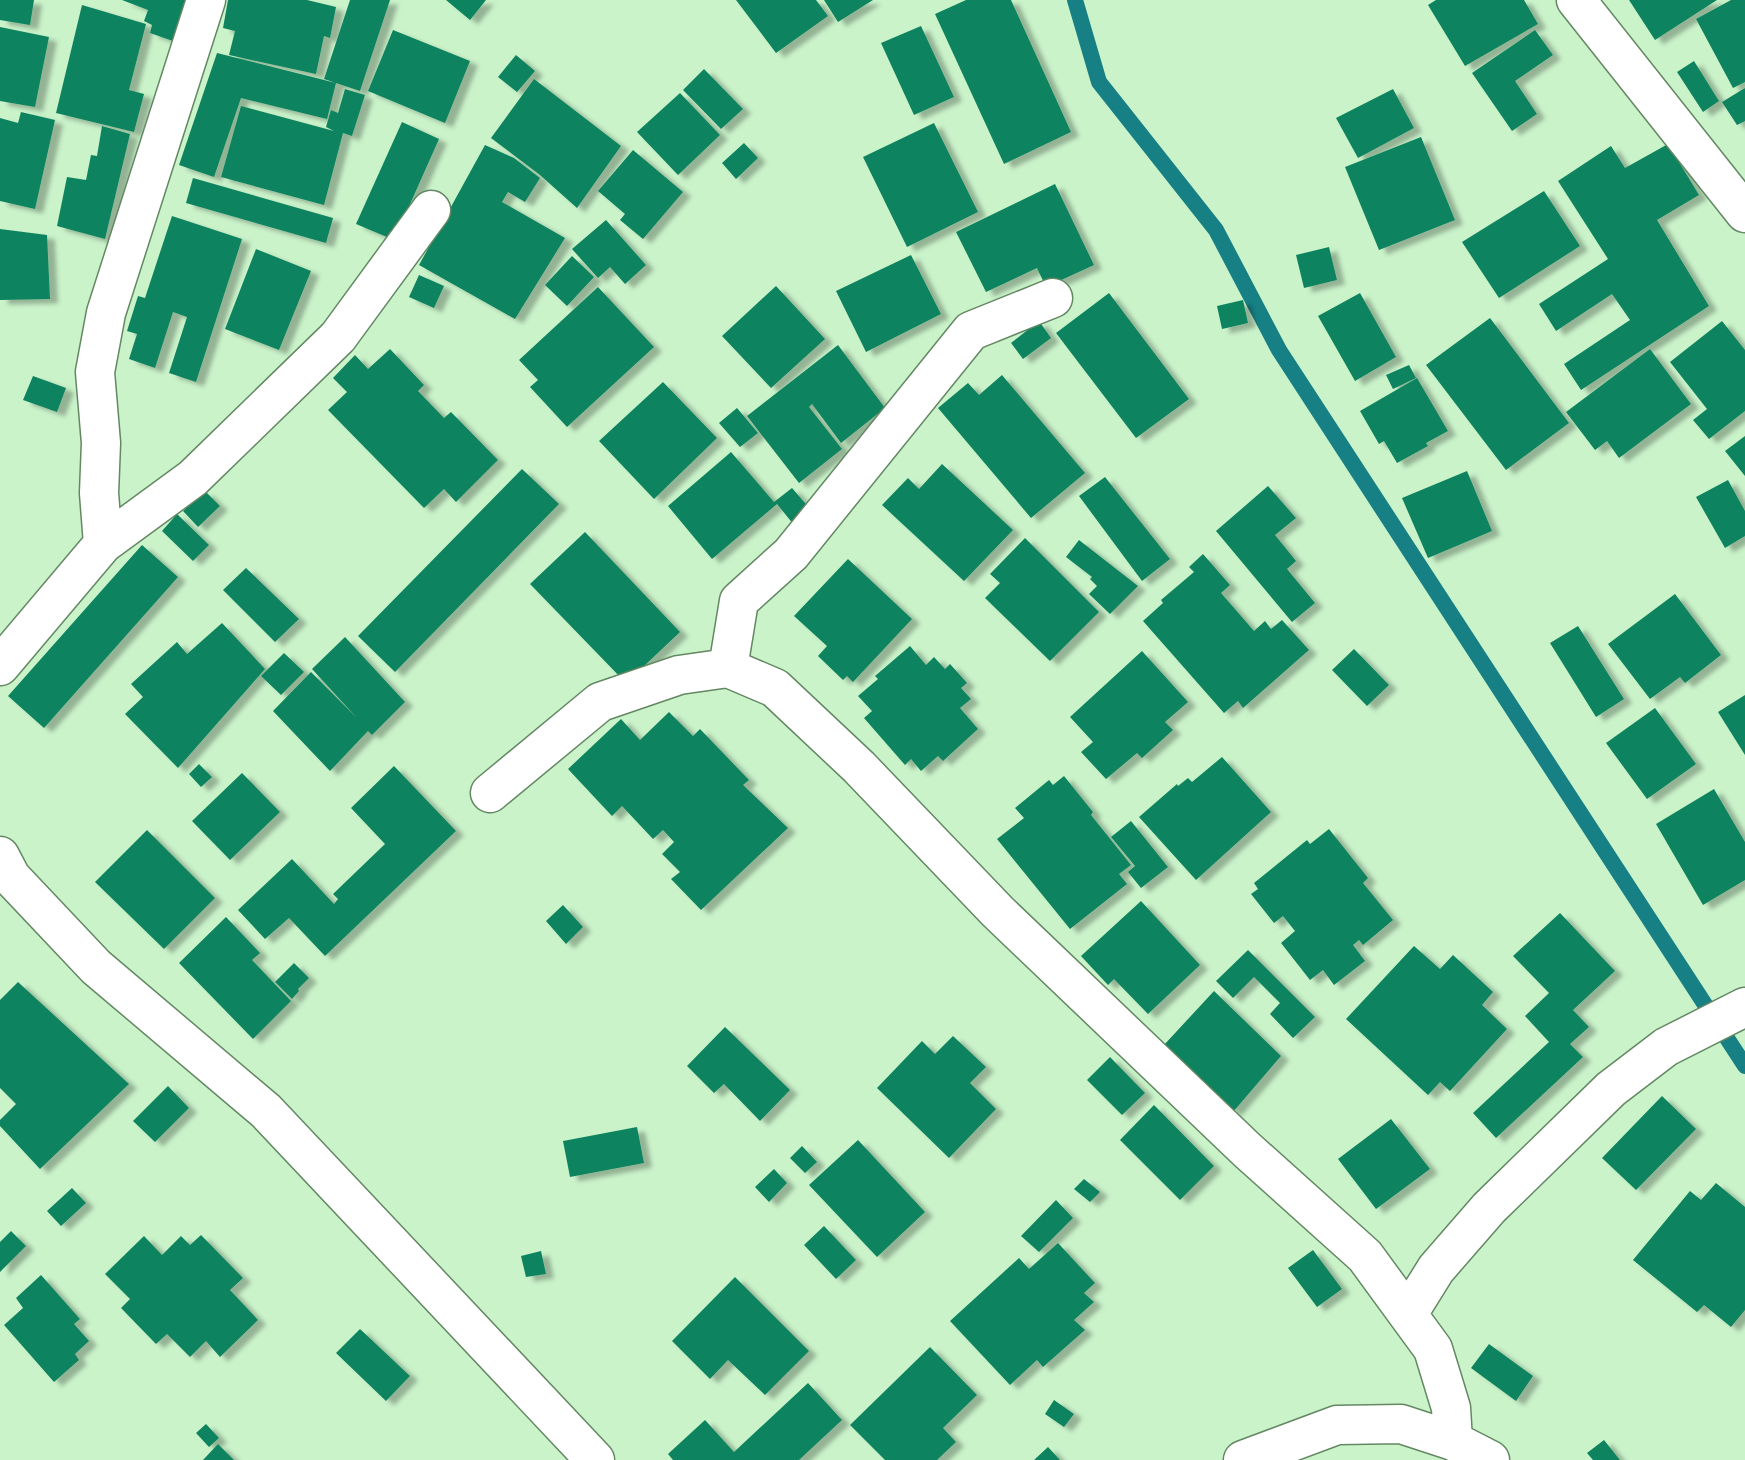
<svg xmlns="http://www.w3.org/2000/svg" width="1745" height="1460" font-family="'Playfair Display',serif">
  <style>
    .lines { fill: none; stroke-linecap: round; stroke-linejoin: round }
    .stream { stroke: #178084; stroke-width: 16 }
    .building { fill: #0f835e; filter: url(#shadow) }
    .minor-casing { stroke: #638863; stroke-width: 41 }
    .minor { stroke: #fff; stroke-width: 38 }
  </style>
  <defs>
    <filter id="shadow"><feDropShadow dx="8" dy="4.5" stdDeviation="2" flood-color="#0004"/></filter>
  </defs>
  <rect width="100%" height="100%" fill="#caf3ca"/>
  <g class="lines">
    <!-- stream -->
    <path class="stream" d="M1075,0L1099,82L1216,230L1279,350L1745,1066"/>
  </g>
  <!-- building -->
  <path class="building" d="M0,0H34L30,25L0,20Z
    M122,0H187L173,41L150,33L152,25L144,21L148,10Z
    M228,0H307L336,7L330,38L324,36L316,74L229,55L235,31L223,28Z
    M350,0H390L360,91L324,79Z
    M446,0H486L470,20Z
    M736,0H816L828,16L776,53Z
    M824,0H873L838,22Z
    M966,0H1011L1071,132L1004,164L935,14Z
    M1436,0H1524L1538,24L1465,66L1428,5Z
    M1629,0H1717L1655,40Z
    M1731,0H1745V82L1733,88L1696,19Z
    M82,5L146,24L129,90L144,94L134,132L56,113Z
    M921,26L954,97L914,115L881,43Z
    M0,27L49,37L35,107L0,101Z
    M393,30L470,61L445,123L368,91Z
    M1535,30L1553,55L1515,81L1537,114L1512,131L1472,73Z
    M217,53L336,83L327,119L241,98L214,177L179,165Z
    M516,55L535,71L517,92L498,77Z
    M1694,61L1719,101L1703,112L1677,72Z
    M704,69L743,109L721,129L683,90Z
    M534,79L621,146L577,208L540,175L491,138Z
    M1745,88V121L1737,125L1722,102Z
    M345,89L365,95L352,136L343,133L324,205L221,177L241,106L334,131L326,127L331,110L338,113Z
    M1393,89L1414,128L1358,158L1336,118Z
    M680,93L720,135L678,175L637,132Z
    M21,112L55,120L35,209L0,201V118L18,123Z
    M402,122L439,139L394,240L356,224Z
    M934,123L978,212L907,247L863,157Z
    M102,126L130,134L105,239L57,226L67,177L86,180L91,155L97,156Z
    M1421,137L1455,220L1379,250L1345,167Z
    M744,143L758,158L736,179L722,163Z
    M1668,144L1699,195L1657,220L1709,306L1581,390L1564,364L1630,320L1612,294L1556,331L1539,304L1608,259L1558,181L1611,146L1625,168Z
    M485,145L514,158L540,178L525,202L508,192L502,202L565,238L515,319L419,265Z
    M633,150L683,192L643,239L620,220L625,214L598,191Z
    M193,178L333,218L326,243L186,203Z
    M1055,184L1094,265L1046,287L1037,268L986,292L956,232Z
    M1544,191L1580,246L1499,298L1462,242Z
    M172,216L242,239L196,382L169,373L187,317L173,312L155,368L129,359L137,334L127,331L138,296L145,298Z
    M606,220L646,265L625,284L610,267L598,278L572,249Z
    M0,229L47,235L50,299L0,300Z
    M1329,247L1337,280L1304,288L1296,255Z
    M256,249L311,271L279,350L225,329Z
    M911,255L941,314L866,352L836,291Z
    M572,256L594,277L567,306L545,285Z
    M419,275L444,286L434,308L409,297Z
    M776,286L825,339L771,388L722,336Z
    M598,287L654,347L567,427L530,387L538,380L519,360Z
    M1109,293L1189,399L1136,438L1056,333Z
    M1360,293L1396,357L1355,381L1318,316Z
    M1243,300L1248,323L1222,329L1217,306Z
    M1490,318L1569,423L1506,470L1426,365Z
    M1039,321L1051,338L1023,359L1011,343Z
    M1722,321L1745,350V411L1709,439L1693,420L1707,409L1670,362Z
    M838,345L885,408L841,443L812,404L809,407L842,449L799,483L747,416Z
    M390,349L424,385L418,391L444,418L451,412L498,460L456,502L444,489L424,508L328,410L347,392L333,378L355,355L368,369Z
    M1650,349L1691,404L1619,458L1607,441L1595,450L1566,412Z
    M1409,365L1416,378L1393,389L1386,375Z
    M1002,375L1085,473L1031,518L938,408L968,383L979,395Z
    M33,376L66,388L57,412L23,400Z
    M1417,378L1448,431L1426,443L1428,446L1397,463L1384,441L1379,444L1360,411Z
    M663,382L717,438L654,499L599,441Z
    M737,408L758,433L740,447L719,423Z
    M1745,436V476L1725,451Z
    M731,452L774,502L792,488L811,510L794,525L777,504L712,559L668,506Z
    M942,464L1013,530L964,581L882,505L908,478L919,489Z
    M522,469L559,504L395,672L358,636Z
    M1467,471L1492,531L1428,558L1402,498Z
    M1105,477L1170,559L1142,581L1079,496Z
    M1728,480L1745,511V536L1725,548L1696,497Z
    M1268,486L1296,518L1275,535L1296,561L1287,569L1315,603L1292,622L1216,531Z
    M205,491L220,506L198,527L183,511Z
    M177,514L209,545L193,561L162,531Z
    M585,532L680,632L626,683L530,584Z
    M1025,538L1099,612L1050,661L985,598L1000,583L990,574Z
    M1079,540L1138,586L1110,614L1089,594L1097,586L1090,579L1092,577L1066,557Z
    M142,545L178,577L44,728L8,696Z
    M1203,554L1230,585L1221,593L1254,631L1265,621L1271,629L1282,620L1309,650L1243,708L1238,701L1224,713L1143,621L1163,603L1161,600L1194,572L1189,567Z
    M848,559L912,619L853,682L847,676L843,680L818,656L827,646L794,616Z
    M246,568L299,619L275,642L223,590Z
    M1675,594L1721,655L1685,683L1680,677L1650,699L1608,644Z
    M222,623L265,669L178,768L125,714L143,697L131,684L177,642L187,654Z
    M1578,626L1624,699L1596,717L1550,643Z
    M345,637L405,702L372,735L368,731L330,771L273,711L311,672L357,718L312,669Z
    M910,646L926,665L934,657L945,669L950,664L967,683L961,688L971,699L960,708L978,729L943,761L938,756L921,771L911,759L905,765L864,718L872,711L858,696L878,679L875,676Z
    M1354,649L1389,685L1367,706L1332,670Z
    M1142,651L1188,702L1165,722L1173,730L1142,758L1137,753L1106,779L1081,752L1093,742L1070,717Z
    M284,653L304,672L281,695L261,676Z
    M1745,695V755L1718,712Z
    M1655,708L1696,764L1647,799L1606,743Z
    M669,712L693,736L700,729L749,780L743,785L788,828L701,910L671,879L680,872L662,854L674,842L663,830L653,839L622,806L612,816L568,769L621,719L640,740Z
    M1222,757L1271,812L1196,880L1139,817L1177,784L1178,786L1188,778L1192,782Z
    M199,764L212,777L201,787L189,774Z
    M394,766L456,831L325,956L289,918L265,939L238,910L292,859L334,904L338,899L333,894L385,844L351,808Z
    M242,773L280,812L230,860L192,821Z
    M1064,776L1093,812L1091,815L1131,865L1119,874L1127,884L1070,929L997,839L1024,818L1015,808L1049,780L1053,785Z
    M1714,789L1745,842V880L1703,905L1656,824Z
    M1131,821L1168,867L1141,888L1128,872L1135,866L1111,837Z
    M1329,829L1368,878L1363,883L1393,920L1363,945L1359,940L1353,945L1365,961L1334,985L1323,970L1310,980L1281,943L1295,931L1283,916L1274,923L1251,894L1258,889L1254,883L1307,840L1310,844Z
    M147,830L215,898L164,949L95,882Z
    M1141,901L1200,965L1148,1014L1114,979L1108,985L1081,956Z
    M563,905L583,927L566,944L546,921Z
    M1560,913L1615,971L1573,1010L1589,1027L1570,1044L1583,1057L1496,1138L1473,1113L1549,1042L1525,1016L1549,993L1513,956Z
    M226,917L260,953L252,960L291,1001L253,1039L179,963Z
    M1414,946L1440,969L1453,955L1493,992L1482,1005L1507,1029L1450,1091L1440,1082L1428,1095L1346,1019Z
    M1248,950L1315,1017L1293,1038L1270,1014L1280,1003L1254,977L1233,998L1216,981Z
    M294,963L309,978L298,989L299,991L292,999L275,982Z
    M18,982L129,1084L40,1169L0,1126V1120L16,1104L0,1088V1000Z
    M1214,991L1281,1056L1233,1112L1164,1045Z
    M725,1027L790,1090L760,1121L724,1084L714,1093L687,1066Z
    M953,1036L986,1067L970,1083L996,1109L949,1158L877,1088L922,1041L935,1054Z
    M1110,1057L1145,1093L1122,1115L1087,1080Z
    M168,1086L189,1108L155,1142L133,1121Z
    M1662,1096L1696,1129L1636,1190L1602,1158Z
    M1154,1105L1214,1166L1180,1200L1120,1140Z
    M1391,1119L1430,1169L1376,1209L1338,1159Z
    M637,1127L644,1163L570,1177L563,1141Z
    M858,1140L925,1212L877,1257L809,1185Z
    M802,1146L817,1162L805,1173L790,1158Z
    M774,1169L787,1183L769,1202L755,1187Z
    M1084,1179L1100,1192L1090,1202L1074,1189Z
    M1716,1183L1745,1207V1310L1731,1327L1704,1305L1697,1312L1633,1260L1690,1191L1701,1200Z
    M72,1188L86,1203L61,1226L47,1211Z
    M1056,1200L1073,1218L1039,1252L1021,1236Z
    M824,1226L856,1260L836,1279L804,1245Z
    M11,1231L26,1246L0,1272V1242Z
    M201,1235L243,1278L230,1290L258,1320L220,1357L206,1341L190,1357L167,1334L156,1344L121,1308L130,1299L105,1274L144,1236L162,1255L181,1236L190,1245Z
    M1058,1243L1095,1283L1084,1293L1094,1302L1074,1320L1085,1330L1043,1367L1037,1360L1010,1385L950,1321L1019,1258L1029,1269Z
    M1313,1250L1342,1289L1317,1307L1288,1268Z
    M541,1251L546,1274L526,1277L521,1256Z
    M41,1275L80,1319L74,1324L89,1341L75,1354L79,1360L54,1382L4,1325L23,1308L16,1298Z
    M735,1277L809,1351L765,1395L728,1360L710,1379L672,1341Z
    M360,1329L410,1376L386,1401L336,1353Z
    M1489,1344L1533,1376L1516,1401L1471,1368Z
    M930,1347L977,1395L943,1428L956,1442L937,1460H885L850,1425Z
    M808,1383L842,1420L799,1460H673L668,1454L705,1420L734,1452Z
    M1054,1400L1074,1414L1064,1427L1045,1414Z
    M206,1424L219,1438L209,1447L196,1433Z
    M1604,1440L1620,1460H1593L1587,1453Z
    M218,1444L234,1460H203Z
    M1048,1447L1060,1460H1034Z"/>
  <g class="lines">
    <!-- minor casing -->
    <g class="minor-casing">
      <path id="minor" d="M1576,0L1745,213
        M103,544L99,493L101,443L95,372L106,313L206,0
        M0,666L103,544L193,478L338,337L431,210
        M728,668L739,601L791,554L971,331L1053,298
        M490,793L600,702L679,675L728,668L775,688L859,767L998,912L1247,1150L1365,1256L1433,1349L1451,1408L1453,1441
        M0,856L11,877L96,967L266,1111L595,1460
        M1408,1314L1436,1269L1489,1208L1611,1089L1666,1047L1745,1007
        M1243,1460L1337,1425L1401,1424L1453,1441L1490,1460"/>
    </g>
    <!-- minor -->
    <use href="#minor" class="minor"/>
  </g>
</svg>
